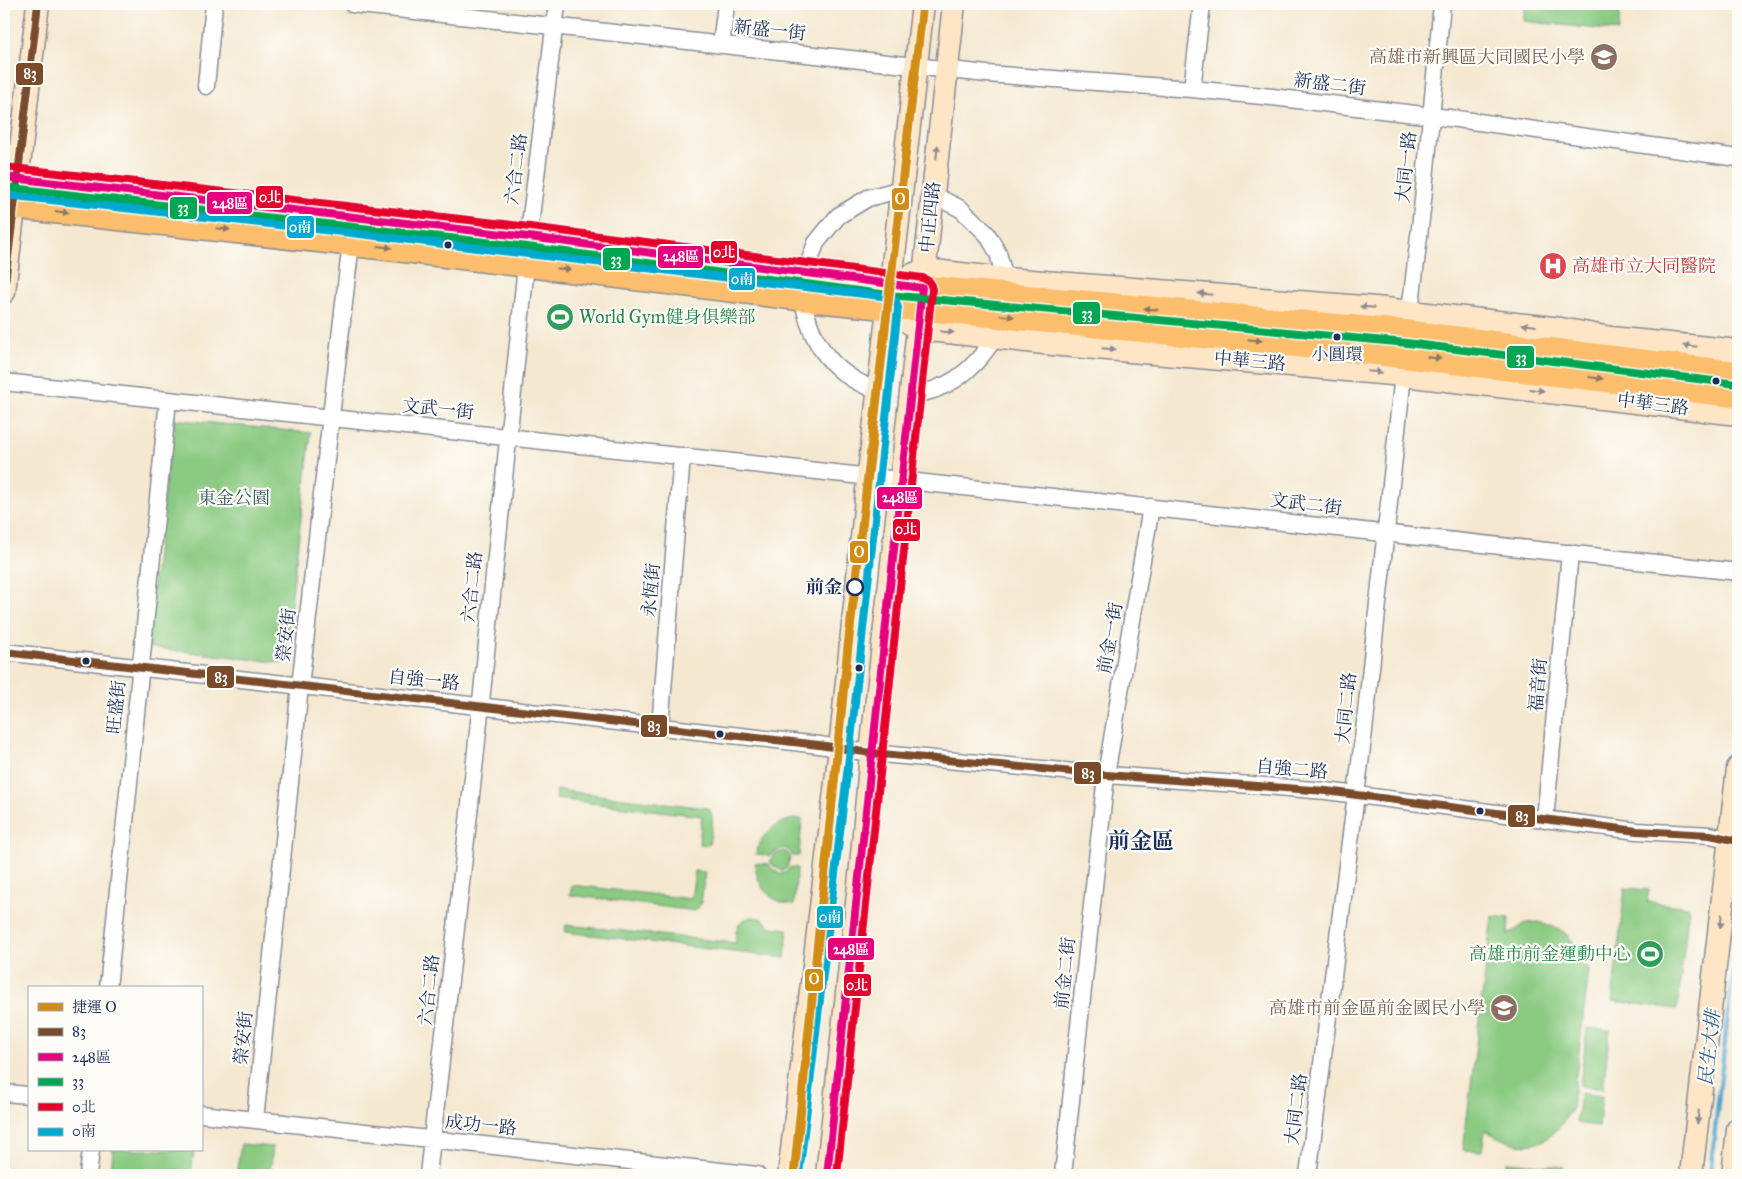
<svg xmlns="http://www.w3.org/2000/svg" width="1742" height="1179" font-family="'IM FELL Great Primer','Noto Serif TC',serif">
  <style>
    .green { fill: #8aca81; stroke: #527c70 }
    .lines { fill: none; stroke-linecap: round; stroke-linejoin: round }
    .stream { stroke: #52a5cd; stroke-width: 4.5 }
    .street-casing { stroke: #888c97; stroke-width: 19 }
    .secondary-casing { stroke: #888c97; stroke-width: 25 }
    .primary-casing { stroke: #888c97; stroke-width: 28 }
    .street { stroke: #fff; stroke-width: 16 }
    .secondary { stroke: #fde5c5; stroke-width: 22 }
    .primary { stroke: #fabe6d; stroke-width: 25 }
    .bus-1-casing { stroke: #fdfcf7; stroke-width: 11 }
    .bus-2-casing { stroke: #fdfcf7; stroke-width: 11 }
    .bus-3-casing { stroke: #fdfcf7; stroke-width: 11 }
    .bus-4-casing { stroke: #fdfcf7; stroke-width: 11 }
    .bus-5-casing { stroke: #fdfcf7; stroke-width: 11 }
    .bus-1 { stroke: #7a4b2a; stroke-width: 8 }
    .bus-2 { stroke: #e5007d; stroke-width: 8 }
    .bus-3 { stroke: #00a651; stroke-width: 8 }
    .bus-4 { stroke: #e4002b; stroke-width: 8 }
    .bus-5 { stroke: #00a9ce; stroke-width: 8 }
    .metro-1-casing { stroke: #fdfcf7; stroke-width: 12 }
    .metro-1 { stroke: #d18d13; stroke-width: 9 }
    .oneway { fill: #8c8a92 }
    .oneway2 { fill: #8a7666 }
    .bus-dot { fill: #1b2f5e; stroke: #fdfcf7; stroke-width: 2 }
    .stop-dot { fill: #fdfcf7; stroke: #1b2f5e; stroke-width: 2.5 }
    .labels { text-anchor: middle; dominant-baseline: central; stroke-width: 4.5; stroke-linejoin: round; paint-order: stroke }
    .bus-label { font-size: 17px; fill: #1b2f5e; stroke: #fdfcf7 }
    .street-label { font-size: 18px; fill: #1b2f5e; stroke: #fdfcf7 }
    .education-label { font-size: 18px; fill: #785e54; stroke: #fdfcf7; text-anchor: end }
    .health-label { font-size: 18px; fill: #be3a42; stroke: #fdfcf7; text-anchor: start }
    .leisure-label { font-size: 18px; fill: #27864d; stroke: #fdfcf7; text-anchor: start }
    .park-label { font-size: 18px; fill: #3c5e68; stroke: #fdfcf7 }
    .stop-label { font-size: 18px; font-weight: bold; fill: #1b2f5e; stroke: #fdfcf7; text-anchor: end }
    .water-label { font-size: 19px; font-style: italic; fill: #315e8a; stroke: #fdfcf7 }
    .district-label { font-size: 22px; font-weight: bold; fill: #1b2f5e; stroke: #fdfcf7 }
    .line-badge { stroke: #fdfcf7; stroke-width: 2 }
    .badge-label { font-size: 14px; text-anchor: middle; font-weight: bold; fill: #fff }
  </style>
  <rect width="100%" height="100%" fill="#fdfcf7"/>
  <filter id="ink" filterUnits="userSpaceOnUse"><feTurbulence type="fractalNoise" baseFrequency=".02" numOctaves="2"/><feDisplacementMap in="SourceGraphic" scale="10" xChannelSelector="R" yChannelSelector="G"/><feConvolveMatrix kernelMatrix="1 2 1 2 8 2 1 2 1" color-interpolation-filters="sRGB"/></filter>
  <filter id="wash" filterUnits="userSpaceOnUse"><feTurbulence type="fractalNoise" baseFrequency=".0096" numOctaves="4" result="noise"/><feDisplacementMap in="SourceGraphic" scale="20" xChannelSelector="R" yChannelSelector="G"/><feGaussianBlur stdDeviation="1.12" result="paint"/><feColorMatrix in="noise" values="0 0 0 0 0 0 0 0 0 0 0 0 0 0 0 0 0 1.4 0 .05"/><feComposite in="paint" operator="in"/></filter>
  <g filter="url(#wash)">
    <rect width="100%" height="100%" fill="#f4e8d0"/>
    <!-- green -->
    <path class="green" d="M1525,4H1621L1618,31L1523,21Z
      M173,419L311,433L284,663L146,647Z
      M557,790L707,808C717,814 710,835 709,845L699,844L702,816L556,799Z
      M794,819H802L799,856H792L789,850L783,848L772,853L770,856L756,854C761,834 774,823 794,819Z
      M784,851L788,853L790,857L787,868L782,871L772,865L770,860L774,854Z
      M755,863L769,864L771,868L780,874L787,872L790,867L797,868L794,905C769,902 757,887 755,863Z
      M695,871L705,872L701,904L695,911L570,895L572,885L691,899Z
      M1625,888L1649,890L1647,902L1689,907L1677,1009L1612,1001Z
      M1492,916L1509,918L1508,935L1526,923L1538,922L1549,925L1564,932L1574,943L1589,970L1572,1108C1548,1150 1525,1154 1485,1130L1482,1151L1463,1150Z
      M753,917L763,919L771,927L788,929L785,958L565,932L566,925L736,943C734,929 739,919 753,917Z
      M1587,1028L1610,1030L1603,1089L1580,1086Z
      M1580,1093L1602,1096L1599,1126L1576,1123Z
      M241,1144L273,1147L270,1175H236Z
      M113,1150H194L191,1175H133L111,1172Z
      M1507,1162L1564,1167L1563,1175H1506Z"/>
    <g class="lines">
      <!-- stream -->
      <path class="stream" d="M1710,1175L1738,924"/>
    </g>
  </g>
  <g filter="url(#ink)">
    <g class="lines">
      <!-- street casing -->
      <g class="street-casing">
        <path id="street" d="M352,4L987,74L1192,89L1272,97L1457,119L1738,158
          M721,45L726,4
          M206,86L214,4
          M1192,89L1202,4
          M933,195L961,209L987,234L998,253L1005,279
          M805,274L816,243L838,216L868,198L902,189
          M803,298C810,344 834,376 879,391
          M1409,321L1422,210L1442,4
          M4,382L1738,572
          M911,395C920,393 930,392 938,388C963,379 981,359 995,337
          M4,652L819,745L871,753L1106,775L1252,785L1326,791L1637,831L1710,835L1738,841
          M660,727L682,456
          M1545,820L1570,553
          M108,988L168,400
          M4,1093L29,1095
          M201,1114L757,1175
          M255,1120L300,686L354,216
          M88,1175L91,1150
          M428,1175L475,760L531,217L557,4
          M1063,1175L1106,775L1151,507
          M1308,1175L1364,731L1404,366"/>
      </g>
      <!-- secondary casing -->
      <g class="secondary-casing">
        <path id="secondary" d="M912,275L925,270L1005,279L1376,308L1561,329L1611,338L1738,351
          M4,292L38,4
          M907,321L918,329L948,332L1062,345L1403,375L1738,414
          M789,1175L840,748L866,499L923,4
          M827,1175L861,866L871,753L954,4
          M1691,1175L1738,768
          M1733,1175L1738,1129"/>
      </g>
      <!-- primary casing -->
      <g class="primary-casing">
        <path id="primary" d="M4,177L66,185L354,216L529,237L890,285L1408,333L1738,374
          M4,205L350,243L803,298L888,307L921,308L1372,352L1738,395"/>
      </g>
      <!-- street -->
      <use href="#street" class="street"/>
      <!-- secondary -->
      <use href="#secondary" class="secondary"/>
      <!-- primary -->
      <use href="#primary" class="primary"/>
      <!-- bus-1 casing -->
      <g class="bus-1-casing">
        <path id="bus-1" d="M4,292L38,4
          M4,652L819,745L871,753L1106,775L1326,791L1637,831L1710,835L1738,841"/>
      </g>
      <!-- bus-2 casing -->
      <g class="bus-2-casing">
        <path id="bus-2" d="M4,177L529,237L922,288L827,1175"/>
      </g>
      <!-- bus-3 casing -->
      <g class="bus-3-casing">
        <path id="bus-3" d="M4,187L528,247L889,295L1407,343L1737,384"/>
      </g>
      <!-- bus-4 casing -->
      <g class="bus-4-casing">
        <path id="bus-4" d="M5,167L530,227L923,278L930,282L932,289L837,1175"/>
      </g>
      <!-- bus-5 casing -->
      <g class="bus-5-casing">
        <path id="bus-5" d="M5,195L351,233L889,297L896,301L898,308L850,749L799,1175"/>
      </g>
      <!-- bus-1 -->
      <use href="#bus-1" class="bus-1"/>
      <!-- bus-2 -->
      <use href="#bus-2" class="bus-2"/>
      <!-- bus-3 -->
      <use href="#bus-3" class="bus-3"/>
      <!-- bus-4 -->
      <use href="#bus-4" class="bus-4"/>
      <!-- bus-5 -->
      <use href="#bus-5" class="bus-5"/>
      <!-- metro-1 casing -->
      <g class="metro-1-casing">
        <path id="metro-1" d="M794,1175L848,646L923,4"/>
      </g>
      <!-- metro-1 -->
      <use href="#metro-1" class="metro-1"/>
    </g>
    <!-- one-way arrows -->
    <defs><path id="oneway-solid" d="M-6-.8H1V-3.2L6.5 0L1 3.2V.8H-6Z" transform="scale(1.25)"/></defs>
    <g class="oneway">
      <use href="#oneway-solid" transform="translate(937 152) rotate(-84)"/>
      <use href="#oneway-solid" transform="translate(1205 294) rotate(-175)"/>
      <use href="#oneway-solid" transform="translate(1367 307) rotate(-175)"/>
      <use href="#oneway-solid" transform="translate(1529 325) rotate(-173)"/>
      <use href="#oneway-solid" transform="translate(947 332) rotate(6)"/>
      <use href="#oneway-solid" transform="translate(1690 346) rotate(-174)"/>
      <use href="#oneway-solid" transform="translate(1109 349) rotate(5)"/>
      <use href="#oneway-solid" transform="translate(1375 372) rotate(5)"/>
      <use href="#oneway-solid" transform="translate(1537 390) rotate(7)"/>
      <use href="#oneway-solid" transform="translate(1721 921) rotate(97)"/>
      <use href="#oneway-solid" transform="translate(1698 1117) rotate(97)"/>
    </g>
    <g class="oneway2">
      <use href="#oneway-solid" transform="translate(62 212) rotate(7)"/>
      <use href="#oneway-solid" transform="translate(223 229) rotate(6)"/>
      <use href="#oneway-solid" transform="translate(385 247) rotate(7)"/>
      <use href="#oneway-solid" transform="translate(563 269) rotate(6)"/>
      <use href="#oneway-solid" transform="translate(1151 309) rotate(-175)"/>
      <use href="#oneway-solid" transform="translate(1007 316) rotate(6)"/>
      <use href="#oneway-solid" transform="translate(1255 340) rotate(6)"/>
      <use href="#oneway-solid" transform="translate(1434 358) rotate(7)"/>
      <use href="#oneway-solid" transform="translate(1596 378) rotate(7)"/>
    </g>
  </g>
  <!-- icons -->
  <defs>
    <g id="school-disc" transform="scale(1.4375)"><circle r="9.5" fill="#8d6e63" stroke="#fdfcf7"/><path d="M0-5L7-2L0 1L-7-2ZM-4 1L0 2.5L4 1V4Q0 6-4 4Z" fill="#fff"/></g>
    <g id="hospital-disc" transform="scale(1.4375)"><circle r="9.5" fill="#e0444e" stroke="#fdfcf7"/><path d="M-5-5h3v3.5h4V-5h3V5h-3V1.5h-4V5h-3Z" fill="#fff"/></g>
    <g id="stadium-disc" transform="scale(1.4375)"><circle r="9.5" fill="#2e9e5b" stroke="#fdfcf7"/><path d="M0-5a6.5 5 0 1 0 0 10a6.5 5 0 1 0 0-10ZM-3.5-1.8h7v3.6h-7Z" fill="#fff"/></g>
  </defs>
  <g fill-rule="evenodd">
    <use href="#school-disc" x="1604" y="57"/>
    <use href="#hospital-disc" x="1553" y="266"/>
    <use href="#stadium-disc" x="560" y="317"/>
    <use href="#stadium-disc" x="1650" y="954"/>
    <use href="#school-disc" x="1504" y="1008"/>
  </g>
  <!-- markers -->
  <g class="bus-dot">
    <circle cx="448" cy="245" r="4.5"/>
    <circle cx="1337" cy="337" r="4.5"/>
    <circle cx="1716" cy="381" r="4.5"/>
    <circle cx="86" cy="661" r="4.5"/>
    <circle cx="859" cy="668" r="4.5"/>
    <circle cx="720" cy="734" r="4.5"/>
    <circle cx="1480" cy="811" r="4.5"/>
  </g>
  <circle class="stop-dot" cx="855" cy="587" r="8"/>
  <g class="labels">
    <!-- bus labels -->
    <g class="bus-label">
      <text x="1337" y="354">小圓環</text>
    </g>
    <!-- street labels -->
    <g class="street-label">
      <text transform="translate(770 30) rotate(6)">新盛一街</text>
      <text transform="translate(1330 84) rotate(7)">新盛二街</text>
      <text transform="translate(1406 167) rotate(-84)">大同一路</text>
      <text transform="translate(516 169) rotate(-83)">六合二路</text>
      <text transform="translate(930 217) rotate(-84)">中正四路</text>
      <text transform="translate(1250 361) rotate(5)">中華三路</text>
      <text transform="translate(1653 404) rotate(7)">中華三路</text>
      <text transform="translate(438 409) rotate(6)">文武一街</text>
      <text transform="translate(1306 504) rotate(7)">文武二街</text>
      <text transform="translate(472 587) rotate(-84)">六合二路</text>
      <text transform="translate(651 590) rotate(-85)">永恆街</text>
      <text transform="translate(286 635) rotate(-83)">榮安街</text>
      <text transform="translate(1110 638) rotate(-80)">前金一街</text>
      <text transform="translate(424 680) rotate(6)">自強一路</text>
      <text transform="translate(1538 685) rotate(-85)">福音街</text>
      <text transform="translate(116 707) rotate(-84)">旺盛街</text>
      <text transform="translate(1346 708) rotate(-84)">大同二路</text>
      <text transform="translate(1292 769) rotate(5)">自強二路</text>
      <text transform="translate(1065 973) rotate(-84)">前金二街</text>
      <text transform="translate(429 990) rotate(-84)">六合二路</text>
      <text transform="translate(243 1038) rotate(-84)">榮安街</text>
      <text transform="translate(1296 1109) rotate(-83)">大同二路</text>
      <text transform="translate(481 1125) rotate(6)">成功一路</text>
    </g>
    <!-- education labels -->
    <g class="education-label">
      <text x="1585" y="57">高雄市新興區大同國民小學</text>
      <text x="1485" y="1008">高雄市前金區前金國民小學</text>
    </g>
    <!-- health labels -->
    <g class="health-label">
      <text x="1572" y="266">高雄市立大同醫院</text>
    </g>
    <!-- leisure labels -->
    <g class="leisure-label">
      <text x="579" y="317">World Gym健身俱樂部</text>
      <text x="1631" y="954" text-anchor="end">高雄市前金運動中心</text>
    </g>
    <!-- park labels -->
    <g class="park-label">
      <text x="234" y="498">東金公園</text>
    </g>
    <!-- stop labels -->
    <g class="stop-label">
      <text x="842" y="587">前金</text>
    </g>
    <!-- water labels -->
    <g class="water-label">
      <text transform="translate(1709 1048) rotate(-84)">民生大排</text>
    </g>
    <!-- district labels -->
    <g class="district-label">
      <text x="1141" y="840">前金區</text>
    </g>
  </g>
  <g class="line-badge">
    <rect x="15" y="62" width="29" height="24" rx="5" fill="#7a4b2a"/>
    <rect x="255" y="185" width="29" height="24" rx="5" fill="#e4002b"/>
    <rect x="891" y="187" width="19" height="24" rx="5" fill="#d18d13"/>
    <rect x="206" y="191" width="47" height="24" rx="5" fill="#e5007d"/>
    <rect x="169" y="196" width="29" height="24" rx="5" fill="#00a651"/>
    <rect x="286" y="215" width="29" height="24" rx="5" fill="#00a9ce"/>
    <rect x="710" y="240" width="28" height="24" rx="5" fill="#e4002b"/>
    <rect x="657" y="245" width="47" height="24" rx="5" fill="#e5007d"/>
    <rect x="602" y="247" width="29" height="24" rx="5" fill="#00a651"/>
    <rect x="728" y="267" width="28" height="24" rx="5" fill="#00a9ce"/>
    <rect x="1072" y="301" width="29" height="24" rx="5" fill="#00a651"/>
    <rect x="1506" y="345" width="29" height="24" rx="5" fill="#00a651"/>
    <rect x="876" y="486" width="47" height="24" rx="5" fill="#e5007d"/>
    <rect x="892" y="518" width="29" height="24" rx="5" fill="#e4002b"/>
    <rect x="849" y="540" width="20" height="24" rx="5" fill="#d18d13"/>
    <rect x="206" y="665" width="29" height="24" rx="5" fill="#7a4b2a"/>
    <rect x="640" y="714" width="28" height="24" rx="5" fill="#7a4b2a"/>
    <rect x="1073" y="761" width="29" height="24" rx="5" fill="#7a4b2a"/>
    <rect x="1507" y="804" width="29" height="24" rx="5" fill="#7a4b2a"/>
    <rect x="816" y="905" width="28" height="24" rx="5" fill="#00a9ce"/>
    <rect x="827" y="937" width="48" height="24" rx="5" fill="#e5007d"/>
    <rect x="804" y="968" width="20" height="24" rx="5" fill="#d18d13"/>
    <rect x="843" y="973" width="29" height="24" rx="5" fill="#e4002b"/>
  </g>
  <g class="badge-label">
    <text x="30" y="78">83</text>
    <text x="270" y="202">0北</text>
    <text x="900" y="204">O</text>
    <text x="230" y="208">248區</text>
    <text x="183" y="212">33</text>
    <text x="300" y="232">0南</text>
    <text x="724" y="257">0北</text>
    <text x="681" y="261">248區</text>
    <text x="616" y="264">33</text>
    <text x="742" y="284">0南</text>
    <text x="1087" y="318">33</text>
    <text x="1521" y="362">33</text>
    <text x="900" y="502">248區</text>
    <text x="906" y="534">0北</text>
    <text x="859" y="557">O</text>
    <text x="221" y="682">83</text>
    <text x="654" y="731">83</text>
    <text x="1088" y="778">83</text>
    <text x="1522" y="821">83</text>
    <text x="830" y="922">0南</text>
    <text x="851" y="954">248區</text>
    <text x="814" y="984">O</text>
    <text x="857" y="990">0北</text>
  </g>
  <!-- margin -->
  <rect width="1742" height="1179" fill="none" stroke="#fdfcf7" stroke-width="20"/>
  <!-- legend -->
  <rect x="28" y="986" width="175" height="165" fill="#fdfcf7" stroke="#a3aaba"/>
  <rect x="38" y="1003" width="25" height="8" fill="#d18d13" stroke="#a3aaba"/>
  <text x="72" y="1012" font-size="15" fill="#1b2f5e">捷運 O</text>
  <rect x="38" y="1028" width="25" height="8" fill="#7a4b2a" stroke="#a3aaba"/>
  <text x="72" y="1036" font-size="15" fill="#1b2f5e">83</text>
  <rect x="38" y="1053" width="25" height="8" fill="#e5007d" stroke="#a3aaba"/>
  <text x="72" y="1062" font-size="15" fill="#1b2f5e">248區</text>
  <rect x="38" y="1078" width="25" height="8" fill="#00a651" stroke="#a3aaba"/>
  <text x="72" y="1086" font-size="15" fill="#1b2f5e">33</text>
  <rect x="38" y="1103" width="25" height="8" fill="#e4002b" stroke="#a3aaba"/>
  <text x="72" y="1112" font-size="15" fill="#1b2f5e">0北</text>
  <rect x="38" y="1128" width="25" height="8" fill="#00a9ce" stroke="#a3aaba"/>
  <text x="72" y="1136" font-size="15" fill="#1b2f5e">0南</text>
</svg>
